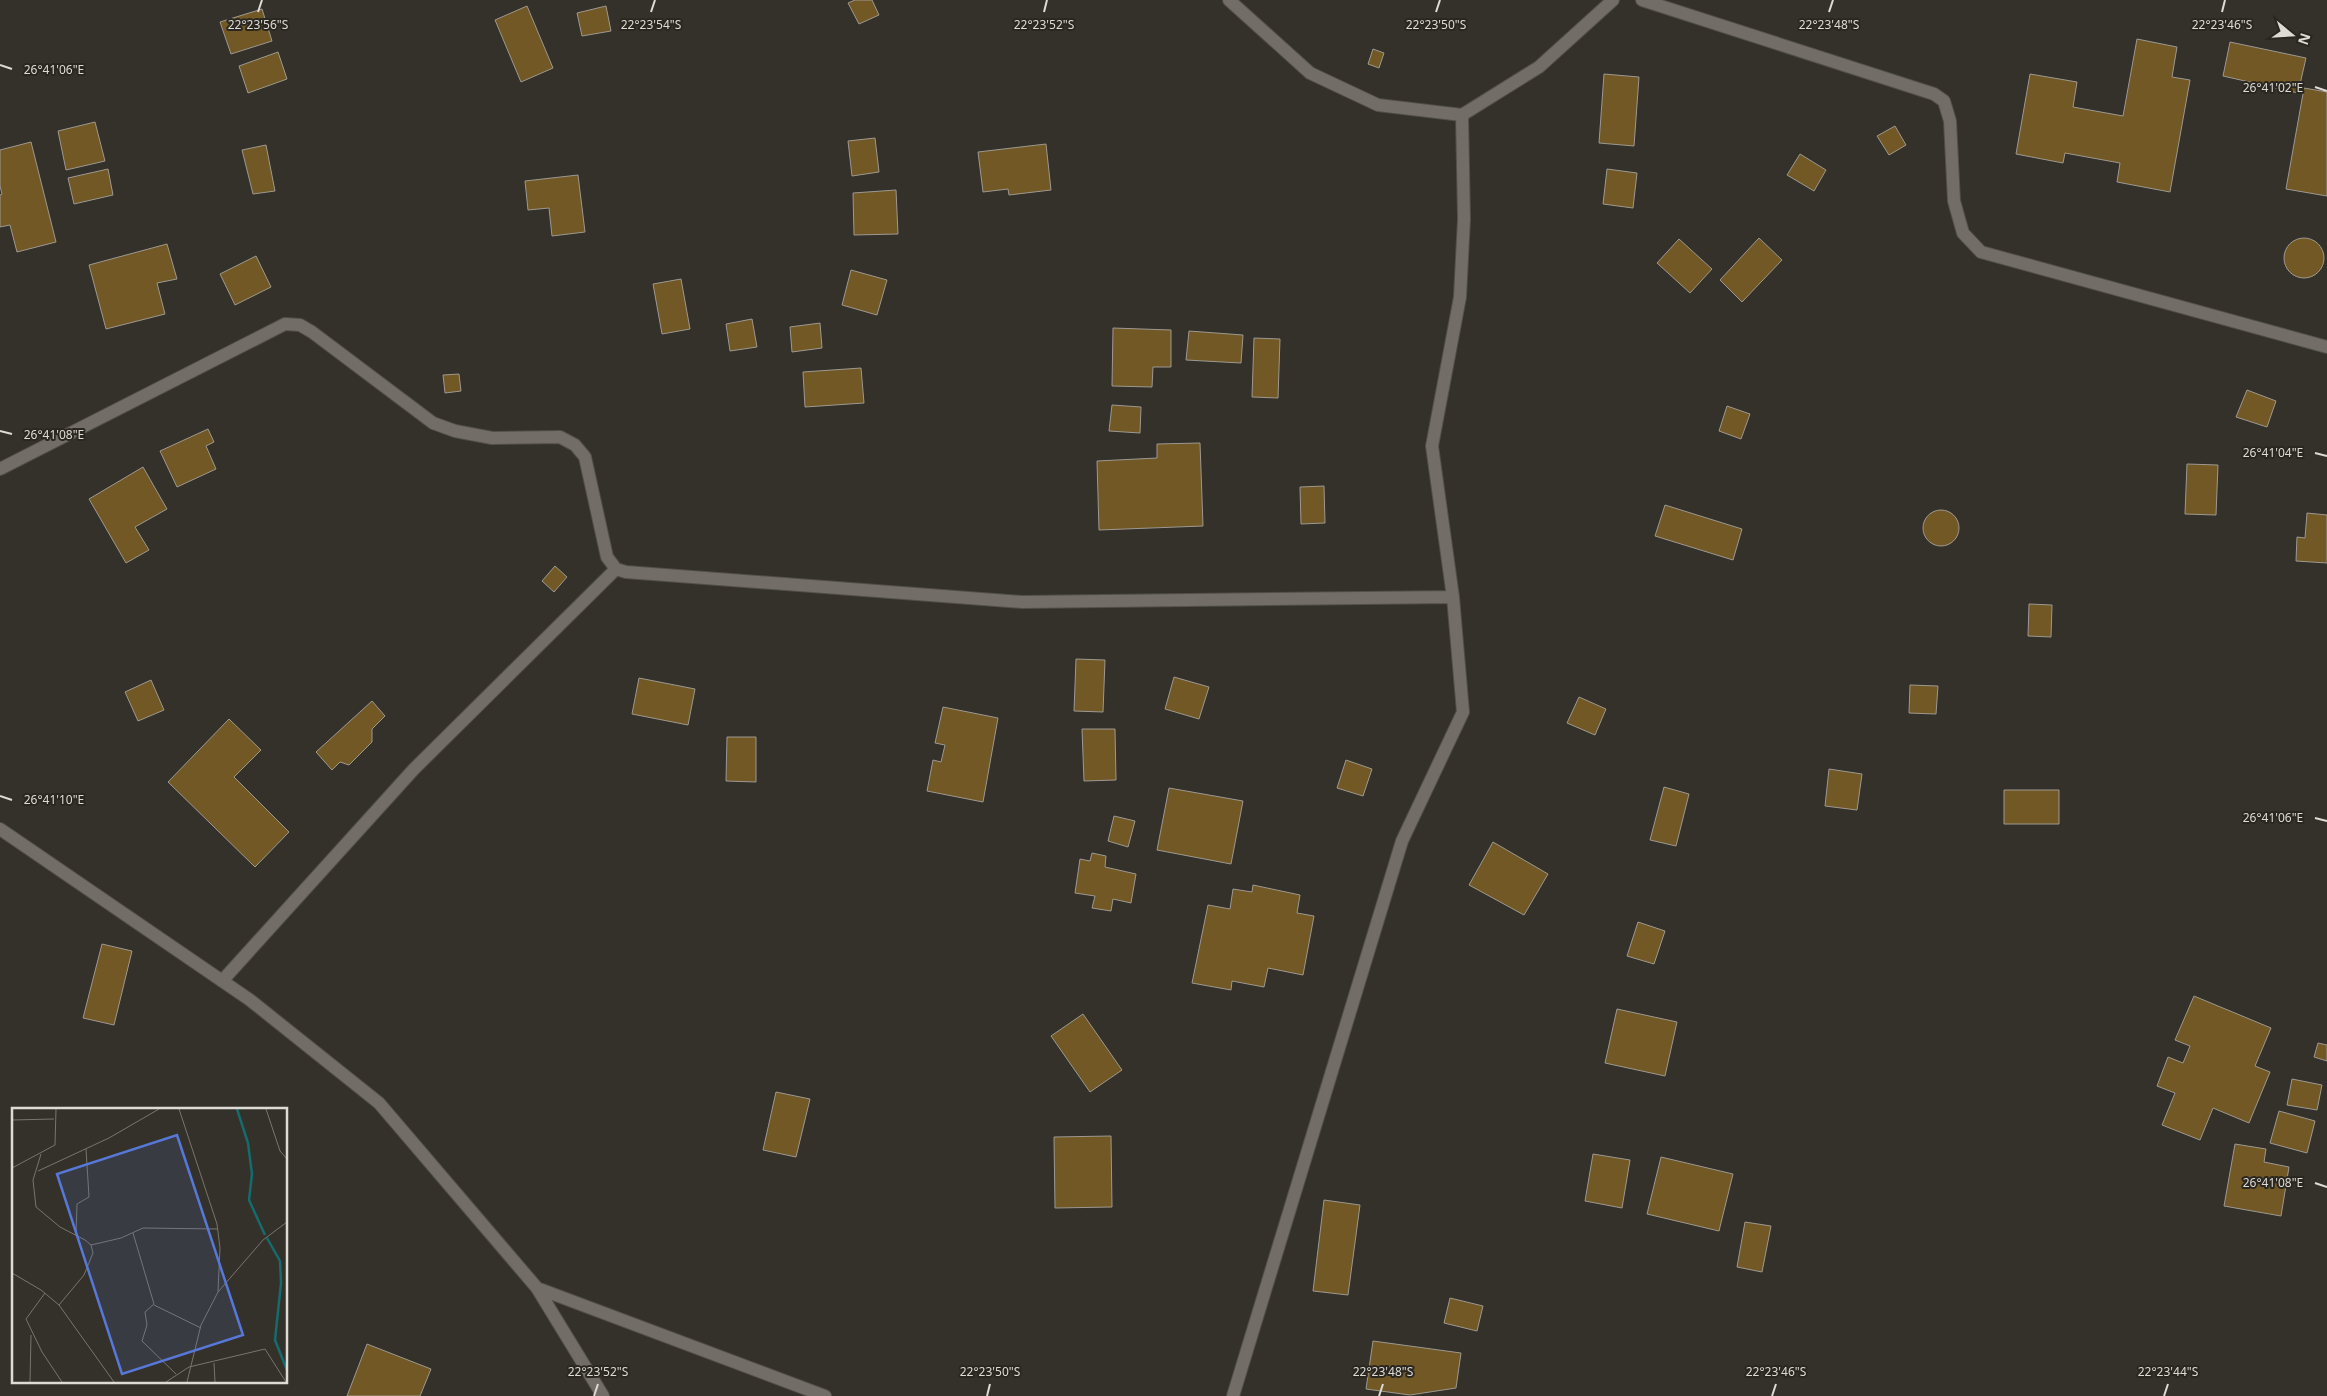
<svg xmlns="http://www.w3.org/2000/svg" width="2327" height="1396" font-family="'Noto Sans',sans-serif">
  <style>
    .building { fill: #725825; stroke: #9d9991 }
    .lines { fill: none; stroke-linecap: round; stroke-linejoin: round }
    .minor-casing { stroke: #524f4a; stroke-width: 14 }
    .minor { stroke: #726e67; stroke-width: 12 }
    .ticks { fill: none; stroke: #dedbd7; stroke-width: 2 }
    .inset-river { fill: none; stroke: #166b6f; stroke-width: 2.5 }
    .inset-road { fill: none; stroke: #78756f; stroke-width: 1 }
    .view { fill: #5778d8; fill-opacity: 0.15; stroke: #5778d8; stroke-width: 2.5 }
    .inset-edge { fill: none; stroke: #dedbd7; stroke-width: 2.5 }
    .ticks-label { font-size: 12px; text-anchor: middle; fill: #dedbd7; stroke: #2a2720; stroke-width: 4; stroke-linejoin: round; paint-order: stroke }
  </style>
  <rect width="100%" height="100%" fill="#34312a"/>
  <!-- building -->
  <path class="building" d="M855,0H872L879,15L859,24L848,3Z
    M527,6L553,68L521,82L495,20Z
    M606,6L611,31L582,36L577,13Z
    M262,9L272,41L231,54L220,22Z
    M2137,39L2177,47L2172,77L2190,80L2170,192L2117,182L2120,163L2065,153L2063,163L2016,154L2030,74L2077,82L2073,107L2123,116Z
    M2230,42L2306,58L2298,93L2223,76Z
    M1373,49L1384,53L1379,68L1368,64Z
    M278,52L287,79L248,93L239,66Z
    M1604,74L1639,77L1634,146L1599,143Z
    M2304,88L2327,92V196L2286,189Z
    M95,122L105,161L66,170L58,131Z
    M1895,126L1906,145L1889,155L1877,136Z
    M875,138L879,172L852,176L848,141Z
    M31,142L56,242L17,252L10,225L0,227V195L2,194L0,186V150Z
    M1046,144L1051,190L1009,195L1008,189L983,192L978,152Z
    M266,145L275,191L253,194L242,150Z
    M1800,154L1826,170L1814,191L1787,175Z
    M108,169L113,195L74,204L68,178Z
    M1607,169L1637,173L1633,208L1603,204Z
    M578,175L585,232L552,236L549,208L528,210L525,181Z
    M896,190L898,234L854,235L853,193Z
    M1759,238L1782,260L1742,302L1720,280Z
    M2284 258a20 20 0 1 1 40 0a20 20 0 1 1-40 0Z
    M1679,239L1712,269L1690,293L1657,263Z
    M167,244L177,279L157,283L165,314L106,329L89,265Z
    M256,256L271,287L235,305L220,274Z
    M851,270L887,280L877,315L842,305Z
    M681,279L690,329L662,334L653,284Z
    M752,319L757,347L730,351L726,324Z
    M820,323L822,348L792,352L790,327Z
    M1113,328L1171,330V367H1153L1152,387L1112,386Z
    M1189,331L1243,335L1241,363L1186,360Z
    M1254,338L1280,339L1278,398L1252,397Z
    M861,368L864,403L805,407L803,372Z
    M459,374L461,391L445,393L443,375Z
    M2247,390L2276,401L2267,427L2236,417Z
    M1112,405L1141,407L1140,433L1109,431Z
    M1727,406L1750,414L1741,439L1719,431Z
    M208,429L214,442L206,446L216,469L177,487L160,451Z
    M1200,443L1203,526L1099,530L1097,461L1157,458V444Z
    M2187,464L2218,465L2216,515L2185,514Z
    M143,467L167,509L135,527L149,550L126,563L89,499Z
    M1324,486L1325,523L1301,524L1300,487Z
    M1665,505L1742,529L1733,560L1655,536Z
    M1923 528a18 18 0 1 1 36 0a18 18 0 1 1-36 0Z
    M2307,513L2327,515V563L2296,561L2297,537L2305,538Z
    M555,566L567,577L554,592L542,581Z
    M2029,604L2052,605L2051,637L2028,636Z
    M1076,659L1105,660L1103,712L1074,711Z
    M1174,677L1209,687L1199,719L1165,709Z
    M639,678L695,689L688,725L632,714Z
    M151,680L164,710L138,721L125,692Z
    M1910,685L1938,686L1936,714L1909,713Z
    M1579,697L1606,709L1595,735L1567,723Z
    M372,701L385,716L372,729V742L349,765L340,762L332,770L316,752Z
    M943,707L998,718L983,802L927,791L933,760L941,762L945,745L935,743Z
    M229,719L261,750L234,777L289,832L255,867L168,782Z
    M1082,729H1115L1116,780L1084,781Z
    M727,737H756V782L726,781Z
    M1346,760L1372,769L1363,796L1337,788Z
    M1829,769L1862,774L1857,810L1825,806Z
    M1664,787L1689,794L1676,846L1650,840Z
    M1169,788L1243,801L1231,864L1157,850Z
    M2004,790H2059V824H2004Z
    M1114,816L1135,821L1128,847L1108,841Z
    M1493,842L1548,874L1524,915L1469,885Z
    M1092,853L1106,856L1105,867L1136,874L1131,903L1113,899L1111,911L1092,908L1095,896L1075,893L1080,859L1090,861Z
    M1253,885L1300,895L1297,913L1314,916L1303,975L1268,968L1264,987L1232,981L1231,990L1192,983L1208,905L1230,909L1233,889L1252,892Z
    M1638,922L1665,931L1654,964L1627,956Z
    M102,944L132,951L114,1025L83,1018Z
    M2194,996L2271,1028L2255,1066L2270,1072L2249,1123L2213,1108L2200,1140L2162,1125L2175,1093L2157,1086L2168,1057L2183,1063L2190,1046L2175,1040Z
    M1617,1009L1677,1022L1665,1076L1605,1063Z
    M1083,1014L1122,1070L1090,1092L1051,1036Z
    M2318,1043L2327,1045V1061L2314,1057Z
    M2292,1079L2322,1085L2317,1110L2287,1105Z
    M776,1092L810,1099L796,1157L763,1150Z
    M2279,1111L2315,1121L2307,1153L2270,1143Z
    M1111,1136L1112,1207L1055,1208L1054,1137Z
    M2235,1144L2266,1149L2264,1162L2289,1167L2281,1216L2224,1206Z
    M1593,1154L1630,1160L1622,1208L1585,1201Z
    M1661,1157L1733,1174L1719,1231L1647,1214Z
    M1324,1200L1360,1205L1348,1295L1313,1291Z
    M1745,1222L1771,1226L1762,1272L1737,1267Z
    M1450,1298L1483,1306L1477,1331L1444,1323Z
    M1373,1341L1461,1353L1456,1388L1410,1395L1366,1389Z
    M367,1344L431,1369L420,1396H347Z"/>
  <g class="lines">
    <!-- minor casing -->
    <g class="minor-casing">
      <path id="minor" d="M1229,0L1310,73L1378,105L1462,115L1539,67L1613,0
        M1642,0L1934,94L1944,101L1950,121L1954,201L1963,233L1981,252L2327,347
        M0,469L285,324L300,325L312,332L433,423L455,431L492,438L560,437L575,445L585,457L607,557L616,569L626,572L1022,602L1453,597
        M0,829L250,1000L379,1103L537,1288L603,1396
        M222,981L414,769L616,569
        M537,1288L825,1396
        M1233,1396L1402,841L1463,712L1453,597L1432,446L1460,297L1464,219L1462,115"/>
    </g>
    <!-- minor -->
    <use href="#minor" class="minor"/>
  </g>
  <!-- ticks -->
  <path class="ticks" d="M258,12L262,0M651,12L655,0M1044,12L1047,0M1436,12L1440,0M1829,12L1833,0M2222,12L2225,0M0,65L12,69M2315,87L2327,91M0,431L12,434M2315,453L2327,456M0,796L12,800M2315,818L2327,821M2315,1183L2327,1187M594,1396L598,1384M987,1396L990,1384M1379,1396L1383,1384M1772,1396L1776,1384M2164,1396L2168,1384"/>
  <!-- overview -->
  <g transform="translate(12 1108)">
    <rect width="275" height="275" fill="#34312a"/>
    <path class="inset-river" d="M225,1L236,35L240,66L237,92L253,127M255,130L268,153L269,175L263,232L275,262"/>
    <path class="inset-road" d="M167,1L205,116L208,140L206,184M254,1L268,43L275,51M0,12L42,11M29,46L21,72L24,99L48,119L73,132L79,137L81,145L72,167L47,197M0,60L43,37L44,1M26,63L97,30L147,1M121,125L142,196L133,204L135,217L130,233L164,266M64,127L65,96L77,89L74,41M79,137L109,130L131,120L206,121M0,165L29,182L47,197L102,274M33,185L14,211L30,244L50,274M142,197L189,220M202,255L203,274M18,274L19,227M154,274L177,259L253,241L274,274M175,274L189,217L206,184L251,132L275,114"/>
    <path class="view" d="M165,27L231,227L110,266L45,66Z"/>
    <rect width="275" height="275" class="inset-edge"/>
  </g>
  <g class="ticks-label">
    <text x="258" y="29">22°23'56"S</text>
    <text x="651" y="29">22°23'54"S</text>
    <text x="1044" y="29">22°23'52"S</text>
    <text x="1436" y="29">22°23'50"S</text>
    <text x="1829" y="29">22°23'48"S</text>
    <text x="2222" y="29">22°23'46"S</text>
    <text x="54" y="74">26°41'06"E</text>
    <text x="2273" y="92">26°41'02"E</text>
    <text x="54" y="439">26°41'08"E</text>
    <text x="2273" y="457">26°41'04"E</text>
    <text x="54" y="804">26°41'10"E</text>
    <text x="2273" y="822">26°41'06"E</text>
    <text x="2273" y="1187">26°41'08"E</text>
    <text x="598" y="1376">22°23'52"S</text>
    <text x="990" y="1376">22°23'50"S</text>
    <text x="1383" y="1376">22°23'48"S</text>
    <text x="1776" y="1376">22°23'46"S</text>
    <text x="2168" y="1376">22°23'44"S</text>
  </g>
  <!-- north arrow -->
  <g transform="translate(2292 35) rotate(108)" stroke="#2a2720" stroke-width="4" paint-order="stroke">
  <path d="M0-4L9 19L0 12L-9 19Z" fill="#dedbd7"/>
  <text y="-8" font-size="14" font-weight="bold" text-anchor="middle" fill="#dedbd7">N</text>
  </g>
</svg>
